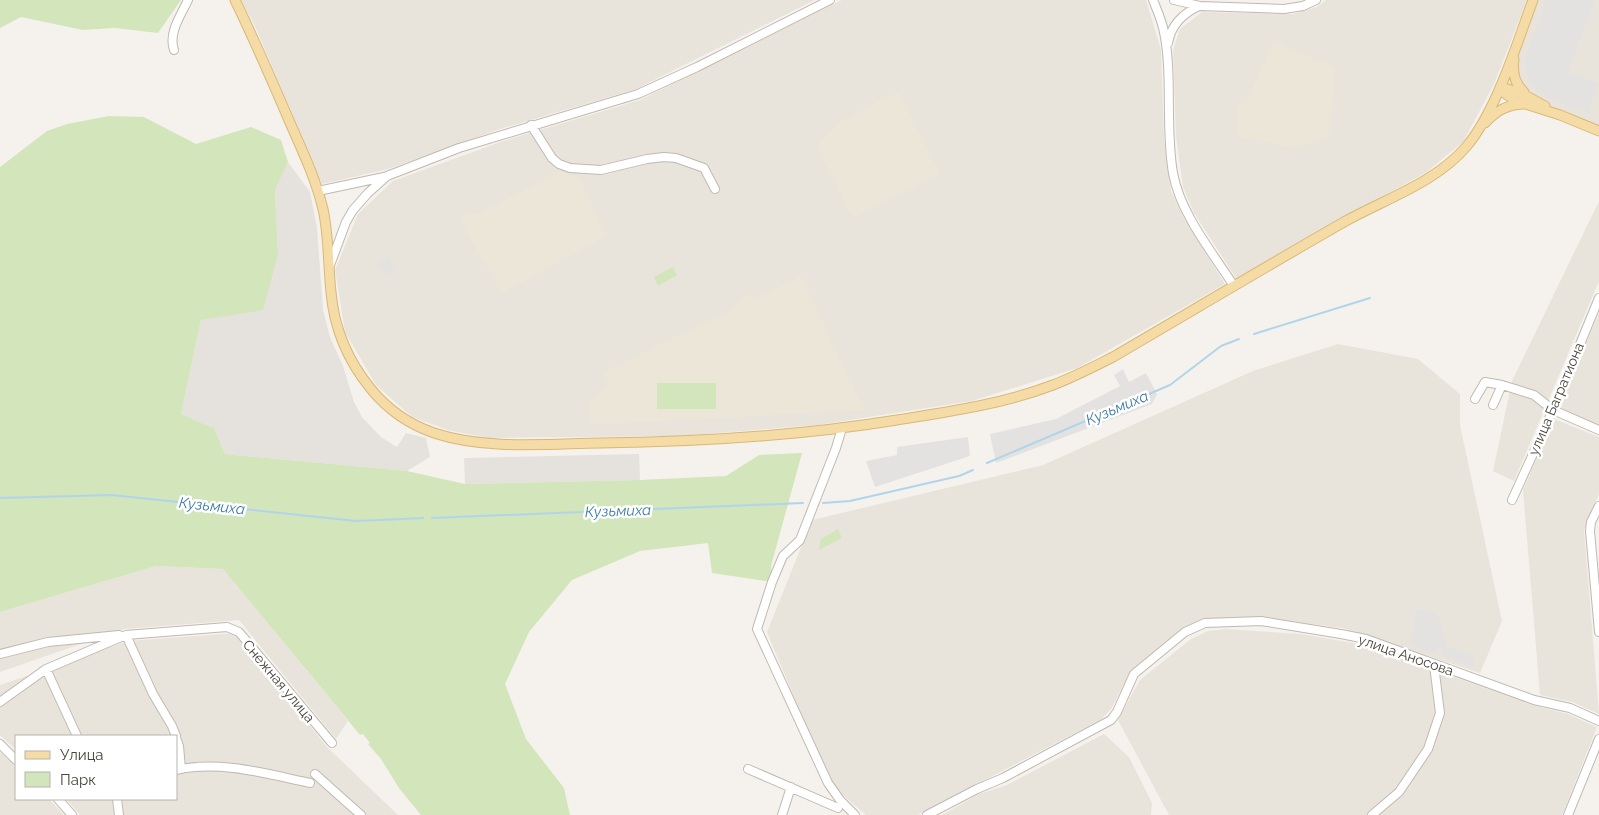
<svg xmlns="http://www.w3.org/2000/svg" width="1599" height="815" font-family="Raleway,sans-serif">
  <style>
    .residential { fill: #e8e4db }
    .industrial { fill: #e5e1dd }
    .education { fill: #ece6d8 }
    .green { fill: #d3e5ba }
    .parking { fill: #e4e2e0 }
    .lines { fill: none; stroke-linecap: round; stroke-linejoin: round }
    .stream { stroke: #b0d5eb; stroke-width: 2 }
    .minor-casing { stroke: #c0b9b0; stroke-width: 10 }
    .major-casing { stroke: #d9b876; stroke-width: 11 }
    .minor { stroke: #fff; stroke-width: 8 }
    .major { stroke: #f5dba5; stroke-width: 9 }
    .labels { text-anchor: middle; dominant-baseline: central; stroke-width: 5; stroke-linejoin: round; paint-order: stroke }
    .street-label { font-size: 14px; fill: #49433a; stroke: #fff }
    .water-label { font-size: 15px; font-style: italic; fill: #3b7ba4; stroke: #fff }
  </style>
  <rect width="100%" height="100%" fill="#f5f2ed"/>
  <!-- residential -->
  <path class="residential" d="M241,0H815L636,89L500,129L388,169L322,184L254,24Z
    M842,0H1146L1161,50L1164,137L1171,191L1184,219L1225,284L1077,368L972,401L818,425L680,436L488,438L448,430L412,417L376,385L345,332L335,270L358,214L393,181L503,141L640,100Z
    M1326,0H1527L1494,84L1463,142L1425,173L1236,278L1194,213L1183,187L1176,136L1173,50L1180,29L1202,12L1293,14L1317,7Z
    M1539,0H1599V127L1557,110L1507,84Z
    M1599,201V281L1514,481L1493,471L1512,381Z
    M1599,313V424L1559,408Z
    M1338,344L1418,359L1460,394V425L1502,621L1480,673L1343,628L1262,618L1205,619L1184,629L1131,671L1111,709L1100,720L918,815H866L830,784L767,632L812,520L1043,465L1253,371Z
    M1554,419L1599,437V494L1584,530L1599,714L1572,702L1540,695L1523,490Z
    M156,566L223,569L348,721L336,739L239,620L124,629L0,672V612Z
    M1226,629L1301,634L1364,645L1532,705L1568,714L1597,727L1562,815H1169L1118,720L1140,680L1191,639L1208,631Z
    M236,633L327,747L398,815H80L66,799H176V736H16V750L0,735V685L128,641Z
    M1104,734L1129,757L1152,803L1151,815H942L979,794L1007,785Z
    M0,752L16,767V799H49L64,815H0Z"/>
  <!-- industrial -->
  <path class="industrial" d="M288,162L310,192L317,228L323,310L330,337L343,366L354,402L362,417L381,437L397,447L406,433L426,438L430,457L407,471L225,454L214,428L181,414L201,320L278,254L275,189Z
    M639,454L640,480L465,484L464,458Z"/>
  <!-- education -->
  <path class="education" d="M1274,41L1335,68L1331,134L1298,148L1239,137L1237,106L1246,103Z
    M899,93L940,174L853,218L816,146L839,123L885,98Z
    M561,171L579,179L607,236L502,293L459,218L470,213L479,214Z
    M801,276L864,410L590,425L589,403L609,384L603,372L732,310L737,302L752,295L756,299Z"/>
  <!-- green -->
  <path class="green" d="M0,0H181L158,33L115,28L83,30L21,17L0,28Z
    M109,116L144,117L196,144L251,127L281,140L288,162L275,190L278,254L263,310L201,320L181,414L214,428L225,454L407,471L465,484L640,480L726,476L759,455L802,453L771,566L772,582L712,573L708,543L640,551L572,580L529,632L505,684L526,739L564,788L570,815H421L399,788L381,759L368,744L370,743L363,734L360,735L223,569L156,566L0,612V167L47,131L67,124Z
    M673,267L677,275L658,286L654,277Z
    M657,383H716V409H657Z
    M838,529L842,538L819,550L821,539Z"/>
  <!-- parking -->
  <path class="parking" d="M1546,0H1595L1568,72L1599,84L1588,113L1548,98L1531,85L1524,62Z
    M389,257L396,273H384L378,263Z
    M1123,369L1129,382L1146,373L1157,394L1152,404L996,463L990,434L1056,419L1120,386L1114,375Z
    M968,437L970,456L875,487L866,461L897,455V447Z
    M1416,609L1437,613L1447,645L1474,657L1473,668L1442,656L1444,650L1438,648L1436,654L1411,646Z"/>
  <g class="lines">
    <!-- stream -->
    <path class="stream" d="M1254,334L1370,298
      M987,463L1170,385L1221,346L1239,339
      M0,498L112,495L356,521L423,518
      M823,503L850,501L959,476L973,470
      M432,518L803,503"/>
    <!-- minor casing -->
    <g class="minor-casing">
      <path id="minor" d="M1153,0C1157,10 1162,21 1164,32C1173,76 1165,128 1173,173C1180,213 1212,252 1234,286
        M1174,0L1200,6L1284,9L1303,6L1316,0
        M1168,43C1171,25 1184,13 1199,6
        M174,50C168,33 181,15 188,0
        M531,125L552,158L559,164L570,168L601,170L647,159L664,157L676,158L704,168L715,189
        M318,191L384,177
        M330,265L346,222L353,210L368,193L387,176L459,148L638,94L697,67L830,0
        M1475,399L1485,382L1502,385
        M1493,405L1502,385L1534,395L1553,410L1599,430
        M842,428L836,448L800,540L783,556L772,582L757,629L828,783L840,800L855,815
        M1512,500L1553,410L1599,298
        M1599,506L1591,522L1590,531L1599,632
        M126,635L153,694L172,726L176,736
        M0,654L48,642L119,635
        M46,669L77,736
        M0,702L46,669L126,635L227,627L239,632L332,743
        M176,738L179,746L181,769
        M0,744L16,760
        M748,769L838,808
        M176,770C221,760 267,774 310,783
        M315,774L361,815
        M58,799L72,815
        M117,799L119,815
        M782,815L791,787
        M927,815L977,789L1003,778L1111,720L1117,712L1134,674L1185,632L1205,623L1261,621L1341,634L1366,639L1534,700L1570,708L1599,721
        M1372,815L1399,792L1428,749L1440,713L1434,665
        M1568,815L1599,739"/>
    </g>
    <!-- major casing -->
    <g class="major-casing">
      <path id="major" d="M235,0C255,41 273,83 291,125C303,152 316,180 323,209C329,236 328,264 331,292C334,328 348,361 371,389C388,410 408,424 434,433C486,450 545,444 600,443C699,442 798,436 897,420C949,412 1003,404 1053,385C1074,377 1093,367 1113,357C1190,312 1267,266 1344,222C1385,199 1435,183 1466,147C1496,112 1517,43 1533,0
        M1514,59C1512,72 1514,83 1524,92
        M1500,87L1503,92L1516,101L1560,115L1599,131
        M1500,87L1519,92L1545,106
        M1485,123C1496,111 1506,105 1523,104"/>
    </g>
    <!-- minor -->
    <use href="#minor" class="minor"/>
    <!-- major -->
    <use href="#major" class="major"/>
  </g>
  <g class="labels">
    <!-- street labels -->
    <g class="street-label">
      <text transform="translate(1556 399) rotate(-67)">улица Багратиона</text>
      <text transform="translate(1406 655) rotate(19)">улица Аносова</text>
      <text transform="translate(279 681) rotate(50)">Снежная улица</text>
    </g>
    <!-- water labels -->
    <g class="water-label">
      <text transform="translate(1117 408) rotate(-23)">Кузьмиха</text>
      <text transform="translate(212 506) rotate(6)">Кузьмиха</text>
      <text transform="translate(618 511) rotate(-2)">Кузьмиха</text>
    </g>
  </g>
  <!-- legend -->
  <rect x="15" y="735" width="162" height="65" fill="#ffffff" stroke="#b6b4b0"/>
  <rect x="25" y="751" width="25" height="8" fill="#f5dba5" stroke="#b6b4b0"/>
  <text x="60" y="760" font-size="15" fill="#49433a">Улица</text>
  <rect x="25" y="772" width="25" height="15" fill="#d3e5ba" stroke="#b6b4b0"/>
  <text x="60" y="785" font-size="15" fill="#49433a">Парк</text>
</svg>
